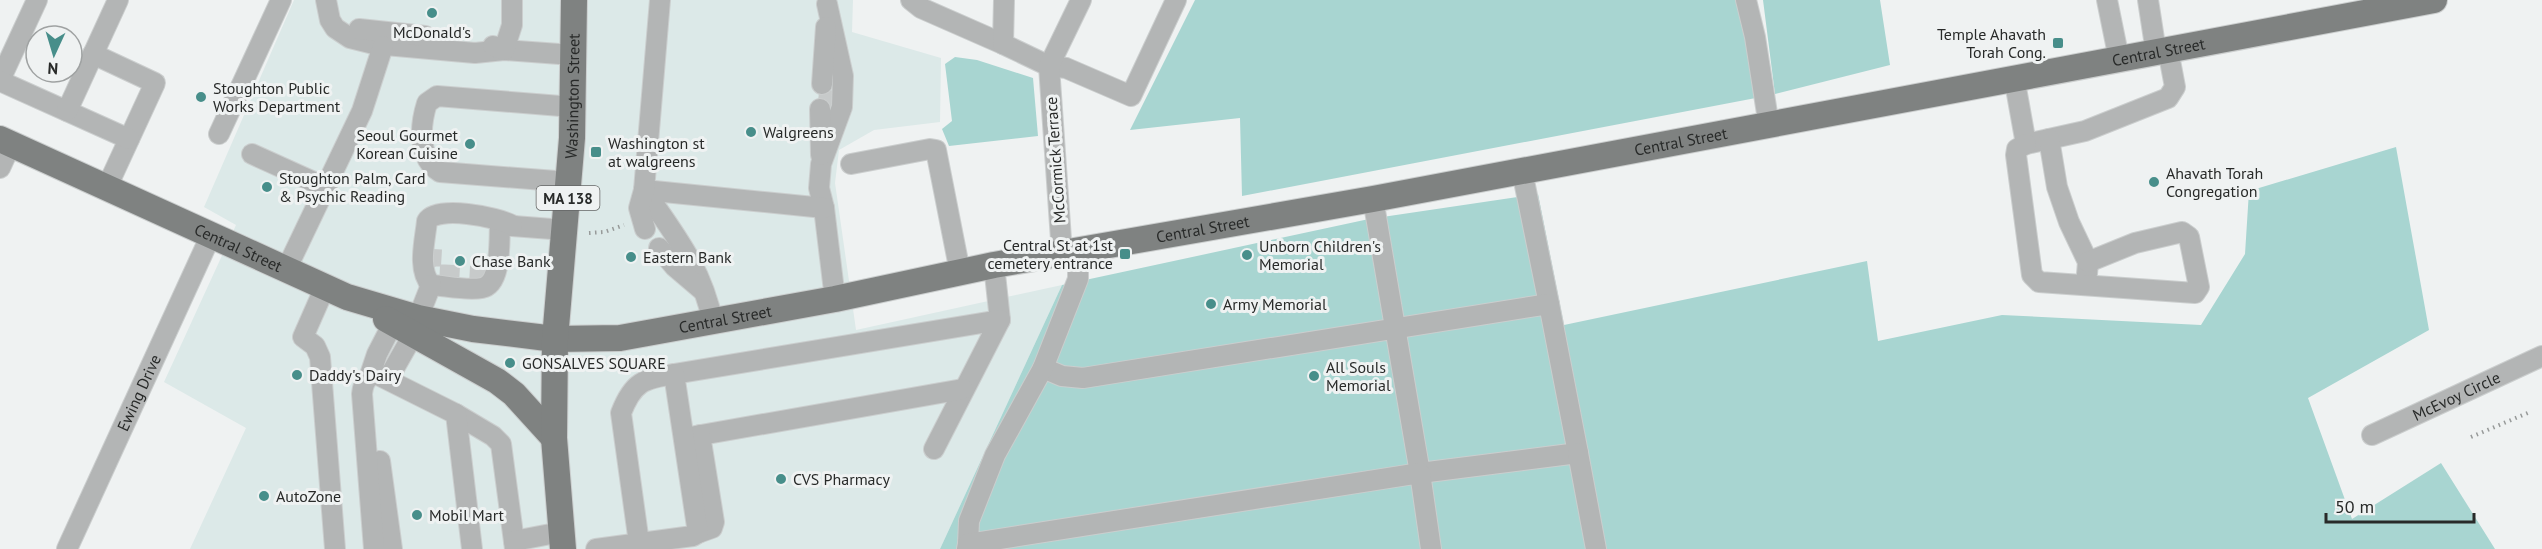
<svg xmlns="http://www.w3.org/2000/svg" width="2542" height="549" font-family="'PT Sans',sans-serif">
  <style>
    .built { fill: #dce9e8 }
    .green { fill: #a8d5d1 }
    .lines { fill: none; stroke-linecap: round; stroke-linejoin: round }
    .minor-tunnel { stroke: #c7caca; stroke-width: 20; stroke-dasharray: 20 10; stroke-linecap: butt }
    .minor-casing { stroke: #cbcece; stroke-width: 22 }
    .major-casing { stroke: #cbcece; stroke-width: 28 }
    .path { stroke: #979a99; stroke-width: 4; stroke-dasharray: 1.5 4.5; stroke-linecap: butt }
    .minor { stroke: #b3b5b5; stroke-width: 20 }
    .major { stroke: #7f8281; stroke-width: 26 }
    .poi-dot { fill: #478e8a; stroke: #eff2f2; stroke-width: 2 }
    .labels { text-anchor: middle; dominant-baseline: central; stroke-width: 6; stroke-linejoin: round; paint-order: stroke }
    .shield { fill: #eff2f2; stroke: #646665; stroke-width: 1.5 }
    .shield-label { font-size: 15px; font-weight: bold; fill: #282a29 }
    .poi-label { font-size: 16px; fill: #282a29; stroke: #eff2f2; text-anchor: start }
    .street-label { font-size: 16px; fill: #282a29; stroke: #eff2f2 }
  </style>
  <rect width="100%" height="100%" fill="#eff2f2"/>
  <!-- built -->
  <path class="built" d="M294,0H853L852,32L941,58L940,122L874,130L839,150L835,183L856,330L1062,285L940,549H190L246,428L164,382L236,225L204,207Z"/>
  <!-- green -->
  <path class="green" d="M1195,0H1737L1761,97L1242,196L1240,118L1130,130Z
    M1763,0H1880L1890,65L1775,94Z
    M955,57L977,60L1033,78L1038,136L949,146L942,129L952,121L945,64Z
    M2396,147L2429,330L2308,398L2352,519L2441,463L2495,549H940L1062,285L1369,219L1538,194L1564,325L1867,261L1878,341L2002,315L2201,325L2245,254L2249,191Z"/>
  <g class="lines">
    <!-- minor-tunnel -->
    <path class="minor-tunnel" d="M827,110L830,85
      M432,249L431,266L436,274L495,277"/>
    <!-- minor casing -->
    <g class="minor-casing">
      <g id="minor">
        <path d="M326,0L330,20L335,28L350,38L374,44L475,53L504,50L573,55"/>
        <path d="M911,0L921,8L1003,44"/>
        <path d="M1004,0L1003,44L1049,66L1066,68L1131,96L1176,0"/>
        <path d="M1746,0L1755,37L1769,126"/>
        <path d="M2107,0L2119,59"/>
        <path d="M2148,0L2156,52"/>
        <path d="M827,4L843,76L842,107L821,164L819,188L824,208L835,299"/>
        <path d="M359,29L425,36"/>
        <path d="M493,46L504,50L512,25V0"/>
        <path d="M93,54L155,83L107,187"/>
        <path d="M2014,77L2026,144L2085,131L2168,98L2175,87L2168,50"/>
        <path d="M0,80L37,0"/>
        <path d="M0,81L129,139"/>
        <path d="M822,84L826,27"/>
        <path d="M820,109L821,155"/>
        <path d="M67,111L118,0"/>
        <path d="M219,134L281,0"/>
        <path d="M2049,139L2057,187L2069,222L2088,262L2087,274"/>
        <path d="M2026,144L2017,149L2016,155L2032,275L2039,282L2195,293L2199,287L2189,237L2182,232L2135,243L2088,262"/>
        <path d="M252,154L325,187"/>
        <path d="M851,164L930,149L936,150L960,272"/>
        <path d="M0,168L11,144"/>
        <path d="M1522,171L1549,304"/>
        <path d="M569,182L440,172C417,158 420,125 427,103L437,96L573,107"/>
        <path d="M644,190L824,208"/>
        <path d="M644,190C675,235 702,268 713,323"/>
        <path d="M645,229L639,208L644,190L660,0"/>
        <path d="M659,248L675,267L702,290"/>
        <path d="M1062,254L1049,66L1081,0"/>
        <path d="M994,265L1000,320"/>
        <path d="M286,270L362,111L383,46"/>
        <path d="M431,285C446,286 467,291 482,288C502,284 499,241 500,225L565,230"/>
        <path d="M431,285C417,269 425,241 427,221C437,205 497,217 512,225"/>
        <path d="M325,287L303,337L315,346L320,357L335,549"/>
        <path d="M418,318L431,285"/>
        <path d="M1043,368L1062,376L1083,378L1549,304L1578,453L1420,473L1373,199"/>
        <path d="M674,374L1000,320L934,449"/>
        <path d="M370,375L377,354L393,323"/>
        <path d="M392,380V372L413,335"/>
        <path d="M456,414L493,436L501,444L515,549"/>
        <path id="s1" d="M2372,435L2542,356"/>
        <path d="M684,438L963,389"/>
        <path d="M1578,453L1596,549"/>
        <path d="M380,461L392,549"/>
        <path d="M698,533L712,528L714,522L700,435"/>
        <path d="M514,541L561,532"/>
        <path d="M968,544L969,521L995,455L1043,368L1078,279V251"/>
        <path id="s2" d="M67,549L211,235"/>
        <path d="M374,549L362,394C363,384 366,376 376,374L456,414L472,549"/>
        <path d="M596,549L693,536L698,533L674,374C643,379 633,382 621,413L639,543"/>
        <path d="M967,549L968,544L1420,473L1431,549"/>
      </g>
    </g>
    <!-- major casing -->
    <g class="major-casing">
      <g id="major">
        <path id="s3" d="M0,139L347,297L418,318L473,329L555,339L620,338L835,299L994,265L1373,199L2434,0"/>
        <path d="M386,319L497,381L514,394L554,438"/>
        <path id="s4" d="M563,549L554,438L555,339L572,138L574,0"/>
      </g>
    </g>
    <!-- path -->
    <path class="path" d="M589,233L604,232L624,225
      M2471,437L2530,412"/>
    <!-- minor -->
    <use href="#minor" class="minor"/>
    <!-- major -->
    <use href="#major" class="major"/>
  </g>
  <!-- markers -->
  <g class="poi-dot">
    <circle cx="432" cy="13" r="6"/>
    <rect x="2052" y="37" width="12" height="12" rx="3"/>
    <circle cx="201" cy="97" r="6"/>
    <circle cx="751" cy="132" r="6"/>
    <circle cx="470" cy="144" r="6"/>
    <rect x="590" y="146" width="12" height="12" rx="3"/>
    <circle cx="2154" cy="182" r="6"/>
    <circle cx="267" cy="187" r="6"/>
    <rect x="1119" y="248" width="12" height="12" rx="3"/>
    <circle cx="1247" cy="255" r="6"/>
    <circle cx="631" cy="257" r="6"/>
    <circle cx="460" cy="261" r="6"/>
    <circle cx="1211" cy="304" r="6"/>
    <circle cx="510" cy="363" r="6"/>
    <circle cx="297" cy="375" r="6"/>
    <circle cx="1314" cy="376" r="6"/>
    <circle cx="781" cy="479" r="6"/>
    <circle cx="264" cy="496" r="6"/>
    <circle cx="417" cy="515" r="6"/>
  </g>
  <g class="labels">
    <!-- shield labels -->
    <rect class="shield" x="536.5" y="186" width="63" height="24" rx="4.5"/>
    <g class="shield-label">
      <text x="568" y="198">MA 138</text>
    </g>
    <!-- poi labels -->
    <g class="poi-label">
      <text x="432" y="32" text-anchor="middle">McDonald's</text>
      <text x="2046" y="34" text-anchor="end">Temple Ahavath<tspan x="2046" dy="18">Torah Cong.</tspan></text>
      <text x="213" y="88">Stoughton Public<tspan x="213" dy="18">Works Department</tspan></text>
      <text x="763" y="132">Walgreens</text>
      <text x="458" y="135" text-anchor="end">Seoul Gourmet<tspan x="458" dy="18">Korean Cuisine</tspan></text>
      <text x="608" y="143">Washington st<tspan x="608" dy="18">at walgreens</tspan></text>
      <text x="2166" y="173">Ahavath Torah<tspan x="2166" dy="18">Congregation</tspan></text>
      <text x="279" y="178">Stoughton Palm, Card<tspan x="279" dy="18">&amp; Psychic Reading</tspan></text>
      <text x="1113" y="245" text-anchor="end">Central St at 1st<tspan x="1113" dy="18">cemetery entrance</tspan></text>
      <text x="1259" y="246">Unborn Children's<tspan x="1259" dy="18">Memorial</tspan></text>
      <text x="643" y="257">Eastern Bank</text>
      <text x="472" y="261">Chase Bank</text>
      <text x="1223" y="304">Army Memorial</text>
      <text x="522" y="363">GONSALVES SQUARE</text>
      <text x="1326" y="367">All Souls<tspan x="1326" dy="18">Memorial</tspan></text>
      <text x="309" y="375">Daddy's Dairy</text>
      <text x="793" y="479">CVS Pharmacy</text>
      <text x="276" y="496">AutoZone</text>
      <text x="429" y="515">Mobil Mart</text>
    </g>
    <!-- street labels -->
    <g class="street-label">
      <text stroke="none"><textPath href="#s3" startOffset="2224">Central Street</textPath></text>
      <text stroke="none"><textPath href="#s4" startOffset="454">Washington Street</textPath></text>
      <text stroke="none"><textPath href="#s3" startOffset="1738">Central Street</textPath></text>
      <text transform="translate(1055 160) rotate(-94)">McCormick Terrace</text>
      <text stroke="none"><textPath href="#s3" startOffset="1252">Central Street</textPath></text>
      <text stroke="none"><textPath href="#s3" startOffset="262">Central Street</textPath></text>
      <text stroke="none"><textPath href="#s3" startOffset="766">Central Street</textPath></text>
      <text stroke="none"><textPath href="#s2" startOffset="172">Ewing Drive</textPath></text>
      <text stroke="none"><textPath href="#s1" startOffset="93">McEvoy Circle</textPath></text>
    </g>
  </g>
  <!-- north arrow -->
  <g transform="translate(54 54) rotate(184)"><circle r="28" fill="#eff2f2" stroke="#9fa2a2" stroke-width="1.5"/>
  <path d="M0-4.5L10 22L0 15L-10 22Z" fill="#478e8a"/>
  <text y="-9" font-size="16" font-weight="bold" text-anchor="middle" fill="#282a29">N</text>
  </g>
  <!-- scale -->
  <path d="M2326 513v9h148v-9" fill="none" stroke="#282a29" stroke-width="3"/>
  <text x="2335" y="513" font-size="18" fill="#282a29" stroke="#eff2f2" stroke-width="4.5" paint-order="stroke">50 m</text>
</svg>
